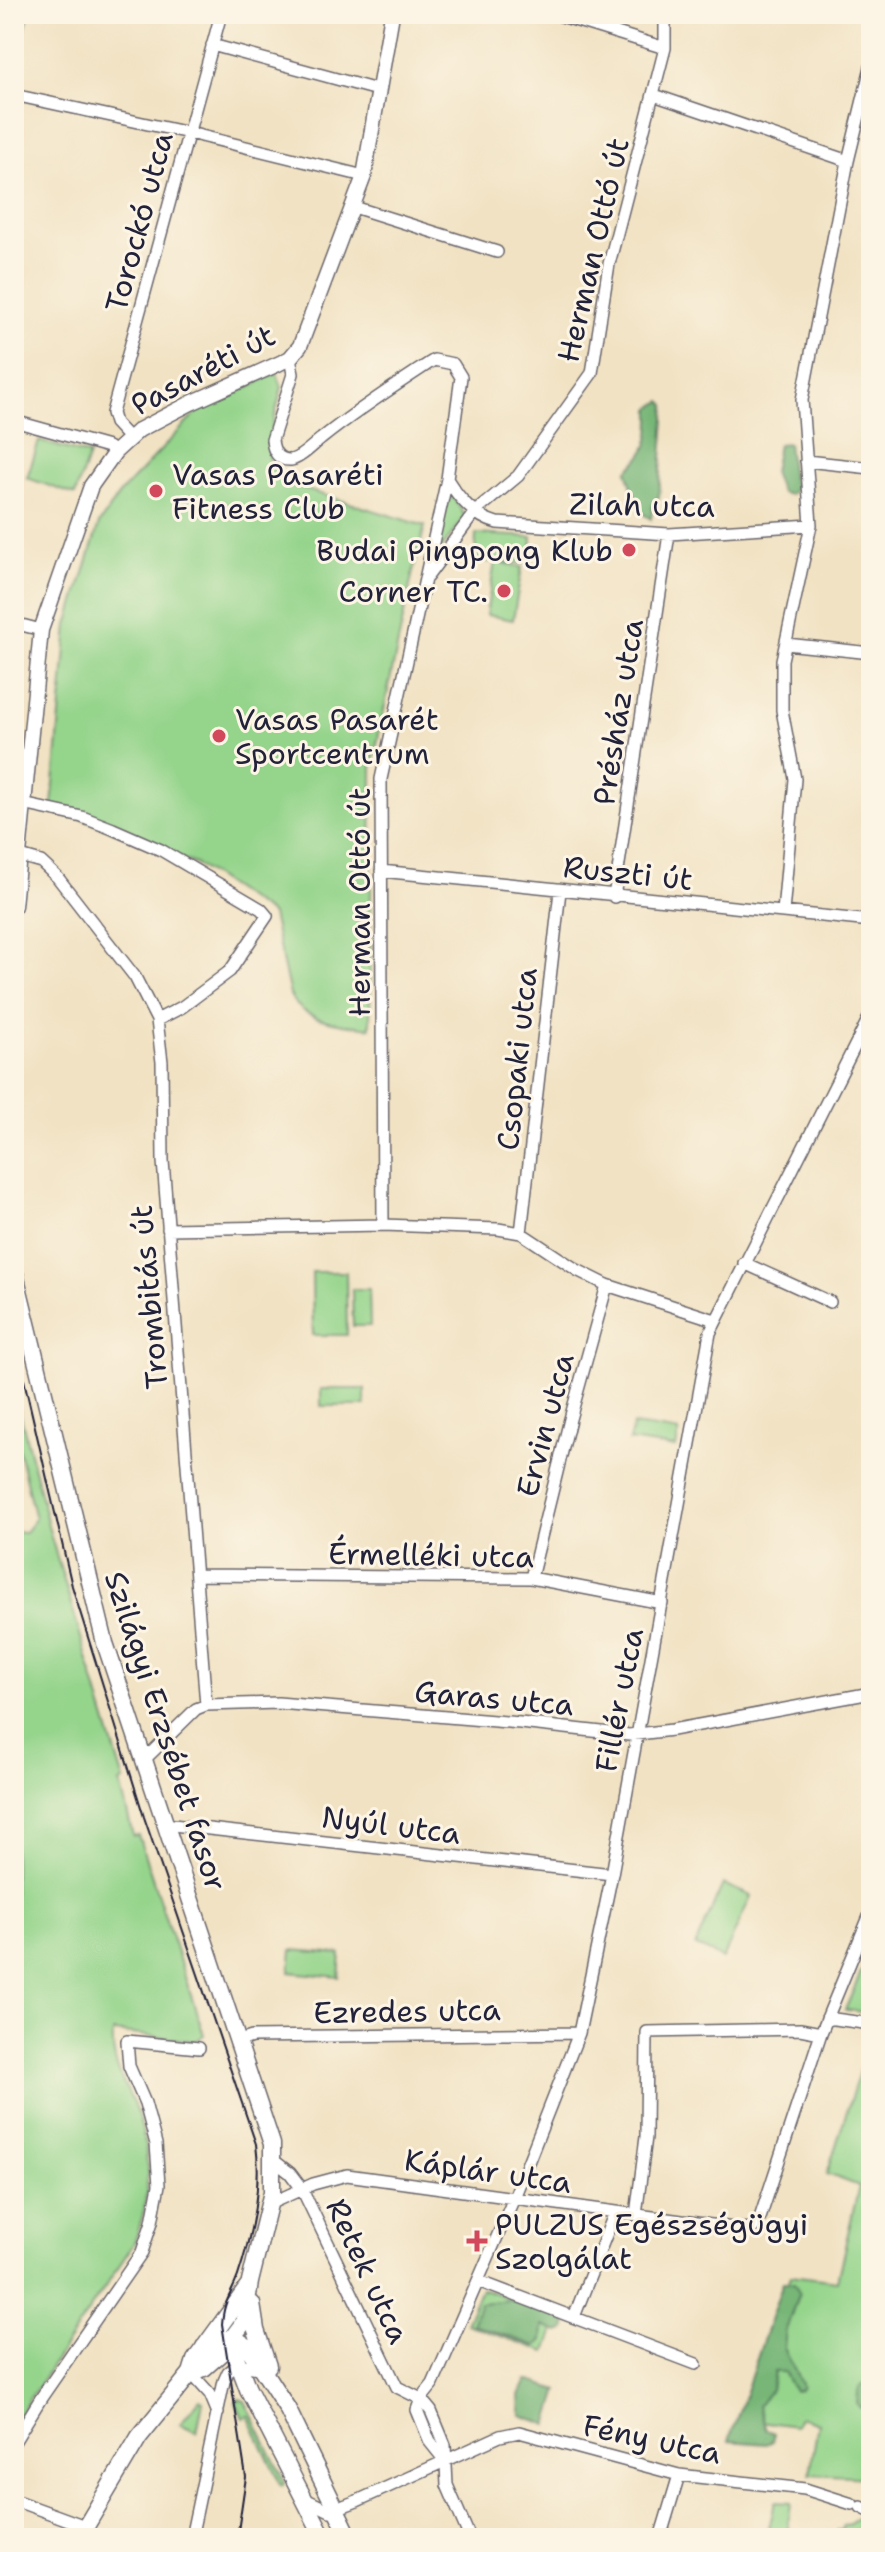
<svg xmlns="http://www.w3.org/2000/svg" width="885" height="2552" font-family="'Shantell Sans',sans-serif">
  <style>
    .green { fill: #94d48b; stroke: #5b7b63; stroke-width: 2 }
    .forest { fill: #77b677; stroke: #4c6c59; stroke-width: 2 }
    .lines { fill: none; stroke-linecap: round; stroke-linejoin: round }
    .minor-casing { stroke: #6a656b; stroke-width: 14 }
    .tertiary-casing { stroke: #6a656b; stroke-width: 17 }
    .secondary-casing { stroke: #6a656b; stroke-width: 19 }
    .minor { stroke: #fff; stroke-width: 11 }
    .tertiary { stroke: #fff; stroke-width: 14 }
    .secondary { stroke: #fff; stroke-width: 16 }
    .tram { stroke: #22223b; stroke-width: 2 }
    .poi-dot { fill: #d1495b; stroke: #fcf5e5; stroke-width: 3 }
    .labels { text-anchor: middle; dominant-baseline: central; stroke-width: 6; stroke-linejoin: round; paint-order: stroke }
    .street-label { font-size: 30px; fill: #22223b; stroke: #fcf5e5 }
    .poi-label { font-size: 30px; fill: #22223b; stroke: #fcf5e5; text-anchor: start }
  </style>
  <rect width="100%" height="100%" fill="#fcf5e5"/>
  <filter id="ink" filterUnits="userSpaceOnUse"><feTurbulence type="fractalNoise" baseFrequency=".0125" numOctaves="2"/><feDisplacementMap in="SourceGraphic" scale="16" xChannelSelector="R" yChannelSelector="G"/><feConvolveMatrix kernelMatrix="1 2 1 2 8 2 1 2 1" color-interpolation-filters="sRGB"/></filter>
  <filter id="wash" filterUnits="userSpaceOnUse"><feTurbulence type="fractalNoise" baseFrequency=".006" numOctaves="4" result="noise"/><feDisplacementMap in="SourceGraphic" scale="32" xChannelSelector="R" yChannelSelector="G"/><feGaussianBlur stdDeviation="1.8" result="paint"/><feColorMatrix in="noise" values="0 0 0 0 0 0 0 0 0 0 0 0 0 0 0 0 0 1.4 0 .05"/><feComposite in="paint" operator="in"/></filter>
  <g filter="url(#wash)">
    <rect width="100%" height="100%" fill="#f1e2c3"/>
    <!-- green -->
    <path class="green" d="M14,14H29L14,74Z
      M277,373L282,387L269,439L270,464L287,484L425,526L412,576L372,767L370,1028C342,1023 304,1023 290,995L272,915L197,865L52,806L68,625L99,524L121,492L198,411Z
      M39,441L89,455L75,495L27,478Z
      M449,489L465,517L432,561Z
      M476,534L532,537L531,563L495,562L522,567L513,620L486,615L495,562L475,560Z
      M312,1272H346L347,1335H313Z
      M352,1289H369L370,1326H353Z
      M14,1389L51,1537L124,1781L120,1783L133,1836L138,1835L204,2035L196,2041L113,2032C111,2062 121,2076 133,2103C152,2148 152,2200 133,2245L14,2422V1531L25,1532L35,1519L14,1430Z
      M321,1389H365V1406H321Z
      M633,1425C649,1427 663,1429 679,1432L676,1448L629,1441Z
      M723,1884L751,1896L723,1959L695,1946Z
      M871,1949V2013L845,2010Z
      M292,1950L341,1954L339,1977L290,1972Z
      M860,2069L868,2074L871,2071V2477L810,2474L818,2423L799,2417L795,2426L746,2419L791,2275L837,2281L859,2186L827,2174Z
      M481,2288L559,2316L546,2352L466,2324Z
      M200,2399L203,2401L197,2432L180,2424Z
      M239,2399L245,2401L285,2483L281,2485L248,2416L243,2418L236,2402Z
      M775,2502L791,2503L787,2538H767Z
      M856,2519L871,2526V2538H836L838,2530L842,2531L843,2526L850,2524Z"/>
    <!-- forest -->
    <path class="forest" d="M662,401L666,405L659,497L653,503L651,519L639,511L627,471C651,449 651,440 651,408Z
      M788,443L792,479L796,487L790,495L781,493L773,472L778,444Z
      M783,2282L794,2283L799,2292L786,2330L784,2348L802,2386L800,2390L794,2391L784,2372H774L771,2389L758,2406L766,2429L774,2433L772,2441L767,2444L729,2441Z
      M521,2299L564,2316L567,2322L565,2330L558,2332L543,2326L542,2340L536,2346L472,2324L480,2303Z
      M527,2380L559,2390L548,2425L521,2415L520,2395Z
      M869,2382L871,2383V2402L860,2408L857,2403C858,2393 857,2385 869,2382Z"/>
  </g>
  <g filter="url(#ink)">
    <g class="lines">
      <!-- minor casing -->
      <g class="minor-casing">
        <path id="minor" d="M555,14L665,48
          M212,45L377,90
          M14,95L189,133L364,176
          M654,95L848,161
          M354,207L497,252
          M290,358L293,374L272,440C273,451 278,461 291,460C301,458 313,445 321,439C357,410 396,385 434,360L453,364L461,377L447,479L381,779L383,1225
          M14,421L108,447L115,452
          M129,438L115,423L112,413L221,14
          M806,461L871,468
          M447,479C459,498 474,517 497,523L669,534L811,525
          M427,577L475,512L518,476L592,373L609,264L665,48V14
          M14,623L41,630
          M786,644L871,653
          M14,802L82,817L113,829L161,850L261,909L267,916L230,971L182,1007L157,1020
          M20,856L41,862L58,878L135,977L157,1020L162,1062L163,1161L206,1705
          M381,871L871,921
          M614,897L669,534
          M783,912L795,779L782,710V660L811,525L802,400L848,161L871,67
          M168,1229L383,1225L498,1229L521,1233L577,1270L607,1285L715,1320
          M521,1233L560,891
          M744,1263L830,1302
          M197,1575L531,1578L662,1603
          M531,1578L570,1419L607,1285
          M144,1760L196,1709L206,1705L278,1703L520,1723L629,1735L672,1730L871,1693
          M164,1824L612,1874
          M827,2018L871,2024
          M236,2042L252,2037L579,2033
          M272,2159L290,2173L302,2189L397,2387L421,2399L431,2411L445,2445L447,2485L470,2538
          M269,2204L313,2184L347,2175L740,2229L753,2228L760,2218L821,2033L871,1912
          M636,2215L646,2137L647,2032L800,2029L821,2033
          M478,2281L696,2364
          M574,2317L615,2212
          M191,2373L210,2394L218,2413
          M14,2442L41,2398L142,2252L152,2222L159,2185L156,2144L145,2103L129,2066L127,2041L199,2048
          M446,2462L430,2442L417,2410L421,2399L433,2384L514,2198L579,2033L612,1874L710,1333L871,1014
          M305,2499L330,2511L357,2501L500,2436L519,2432L679,2475L805,2489L852,2504
          M14,2500L85,2526
          M861,2507L871,2512
          M191,2538L224,2381L228,2372L238,2364L263,2369
          M660,2538L679,2475"/>
      </g>
      <!-- tertiary casing -->
      <g class="tertiary-casing">
        <path id="tertiary" d="M14,906L41,630L91,486L115,452L139,430L191,403L278,364L290,358L300,346L364,176L392,14"/>
      </g>
      <!-- secondary casing -->
      <g class="secondary-casing">
        <path id="secondary" d="M14,1270L105,1643L272,2144V2192L250,2282L244,2322L220,2354L204,2368L191,2373L139,2437L79,2538
          M252,2304L256,2330L268,2366
          M235,2334L234,2352L248,2389L324,2538
          M204,2347C220,2339 236,2333 249,2349L287,2408L350,2538
          M191,2373L195,2360L248,2287"/>
      </g>
      <!-- minor -->
      <use href="#minor" class="minor"/>
      <!-- tertiary -->
      <use href="#tertiary" class="tertiary"/>
      <!-- secondary -->
      <use href="#secondary" class="secondary"/>
      <!-- tram -->
      <path class="tram" d="M14,1337L72,1586L144,1817L256,2144C262,2188 252,2234 238,2276C231,2296 224,2299 222,2324L246,2477L237,2538"/>
    </g>
  </g>
  <!-- markers -->
  <g class="poi-dot">
    <circle cx="156" cy="491" r="8"/>
    <circle cx="629" cy="550" r="8"/>
    <circle cx="504" cy="591" r="8"/>
    <circle cx="219" cy="736" r="8"/>
    <path d="M473 2229h8v8h8v8h-8v8h-8v-8h-8v-8h8z"/>
  </g>
  <g class="labels">
    <!-- street labels -->
    <g class="street-label">
      <text transform="translate(139 222) rotate(-75)">Torockó utca</text>
      <text transform="translate(593 250) rotate(-77)">Herman Ottó út</text>
      <text transform="translate(203 370) rotate(-28)">Pasaréti út</text>
      <text transform="translate(642 505) rotate(1)">Zilah utca</text>
      <text transform="translate(618 712) rotate(-81)">Présház utca</text>
      <text transform="translate(628 873) rotate(6)">Ruszti út</text>
      <text transform="translate(359 902) rotate(-90)">Herman Ottó út</text>
      <text transform="translate(517 1059) rotate(-84)">Csopaki utca</text>
      <text transform="translate(149 1297) rotate(-95)">Trombitás út</text>
      <text transform="translate(545 1425) rotate(-75)">Ervin utca</text>
      <text transform="translate(431 1555) rotate(1)">Érmelléki utca</text>
      <text transform="translate(494 1698) rotate(5)">Garas utca</text>
      <text transform="translate(619 1700) rotate(-79)">Fillér utca</text>
      <text transform="translate(166 1731) rotate(72)">Szilágyi Erzsébet fasor</text>
      <text transform="translate(391 1825) rotate(7)">Nyúl utca</text>
      <text transform="translate(407 2011) rotate(-1)">Ezredes utca</text>
      <text transform="translate(488 2171) rotate(8)">Káplár utca</text>
      <text transform="translate(368 2271) rotate(65)">Retek utca</text>
      <text transform="translate(652 2439) rotate(12)">Fény utca</text>
    </g>
    <!-- poi labels -->
    <g class="poi-label">
      <text x="172" y="474">Vasas Pasaréti<tspan x="172" dy="34">Fitness Club</tspan></text>
      <text x="613" y="550" text-anchor="end">Budai Pingpong Klub</text>
      <text x="488" y="591" text-anchor="end">Corner TC.</text>
      <text x="235" y="719">Vasas Pasarét<tspan x="235" dy="34">Sportcentrum</tspan></text>
      <text x="495" y="2224">PULZUS Egészségügyi<tspan x="495" dy="34">Szolgálat</tspan></text>
    </g>
  </g>
  <!-- margin -->
  <rect width="885" height="2552" fill="none" stroke="#fcf5e5" stroke-width="48"/>
</svg>
